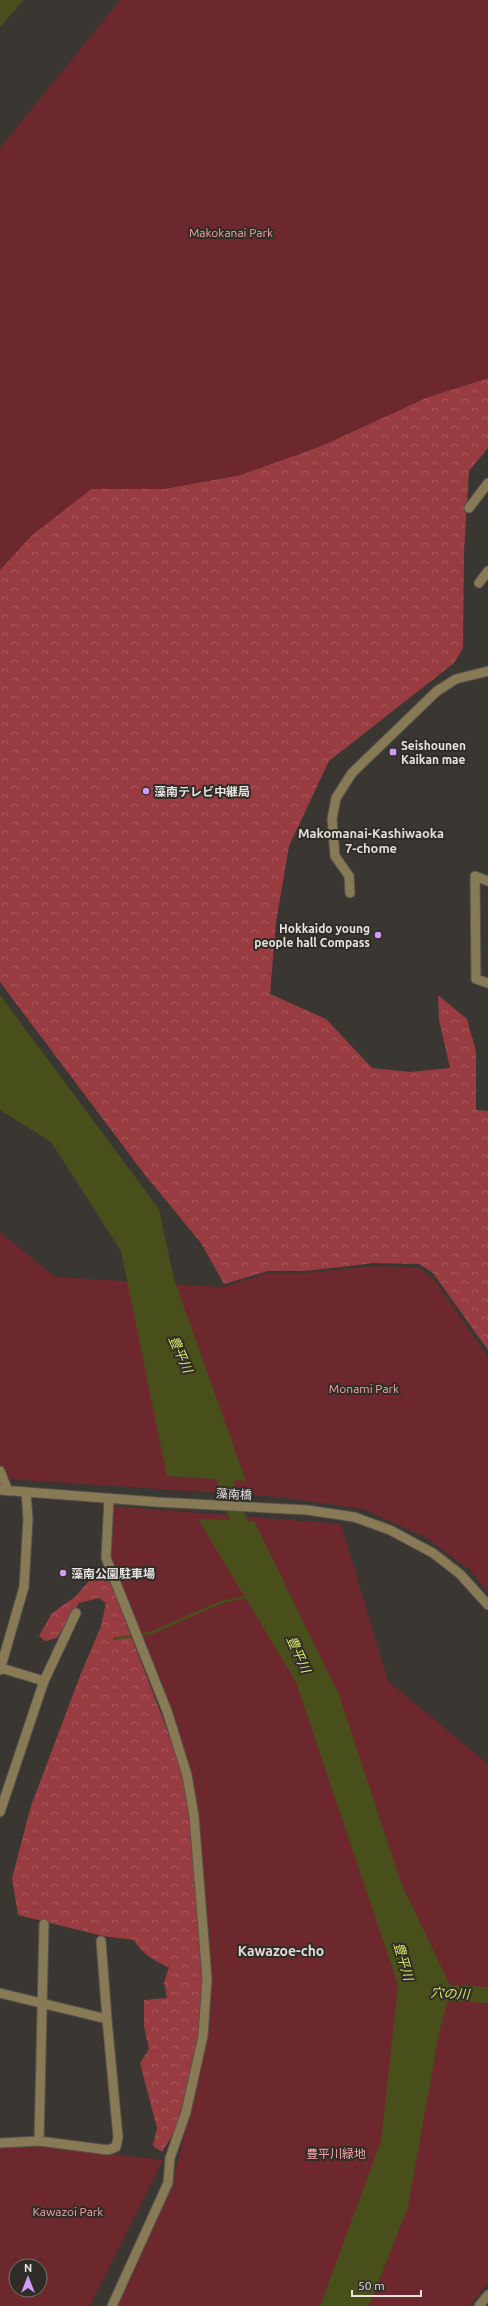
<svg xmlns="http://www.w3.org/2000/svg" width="488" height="2306" font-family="Ubuntu,'Noto Sans JP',sans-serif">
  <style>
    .forest { fill: url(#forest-crowns) }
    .park { fill: #6d282d; fill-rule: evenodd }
    .water { fill: #494f1a }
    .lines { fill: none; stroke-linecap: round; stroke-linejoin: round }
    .stream { stroke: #494f1a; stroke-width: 2.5 }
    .river { stroke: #494f1a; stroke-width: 16 }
    .minor-casing { stroke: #56524d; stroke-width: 11 }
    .minor { stroke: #877a54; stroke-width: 9 }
    .poi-dot { fill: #d09dff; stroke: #302c27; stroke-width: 1.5 }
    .labels { text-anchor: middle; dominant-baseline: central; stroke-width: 4; stroke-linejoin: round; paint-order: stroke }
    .park-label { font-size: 12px; fill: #f4a6a6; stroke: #302c27 }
    .poi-label { font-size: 12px; font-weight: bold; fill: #e6e3e1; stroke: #302c27; text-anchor: start }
    .street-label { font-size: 12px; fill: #e6e3e1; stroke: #302c27 }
    .neighbourhood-label { font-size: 13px; font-weight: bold; fill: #e2dcd7; stroke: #302c27 }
    .water-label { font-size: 13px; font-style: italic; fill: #dae866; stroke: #302c27 }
    .quarter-label { font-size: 14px; font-weight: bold; fill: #e2dcd7; stroke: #302c27 }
  </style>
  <defs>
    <pattern id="forest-crowns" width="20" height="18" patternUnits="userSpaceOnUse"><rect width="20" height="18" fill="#993c42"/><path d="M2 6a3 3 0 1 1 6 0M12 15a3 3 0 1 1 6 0" fill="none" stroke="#a7585d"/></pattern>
  </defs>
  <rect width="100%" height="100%" fill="#3a3631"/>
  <!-- forest -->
  <path class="forest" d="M488,378V448L469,471L464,551L463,648L454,663L329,761L289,846L276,922L270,994L326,1019L372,1068L410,1072L450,1068L439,1020L438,995L467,1019L476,1052V1110L488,1111V1350L433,1273L419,1264L374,1263L306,1271H268L224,1284L201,1243L145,1175L0,982V570L31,536L91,489H163L240,475L321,446L428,397Z
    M102,1566L108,1576L171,1740L184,1780L191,1815L203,1989L199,2036L187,2088L175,2131L162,2152L153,2146L157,2128L140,2063L149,2049L144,2026V2000L167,1998L164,1983L169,1967C154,1961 142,1954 134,1940L103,1936L18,1915L12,1878L31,1806L80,1676L101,1626L106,1603L99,1598L79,1603L57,1638L45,1641L39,1636L52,1613L75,1597Z"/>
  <!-- park -->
  <path class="park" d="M120,0H488V378L428,397L321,446L240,475L163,489H91L31,536L0,570V148Z
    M0,1232L55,1277L223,1287L269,1273H306L376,1266L420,1268L435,1281L488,1357V1592L470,1570L427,1538L363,1509L281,1497L6,1479L0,1466Z
    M111,1506L341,1524L388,1681L488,1764V2283L470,2306H114L170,2191L205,2053L210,1982L197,1809L110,1560Z
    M39,2145L163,2160L90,2306H0V2148ZM16,2266H40V2290H16Z"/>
  <!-- water -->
  <path class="water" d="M0,0H24L0,27Z
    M0,995L159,1209L174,1279L246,1481L167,1476L121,1251L51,1142L0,1110Z
    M198,1519L254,1521L339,1695L401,1883L451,1987L439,2033L408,2207L369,2306H320L381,2141L398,1985L296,1682Z"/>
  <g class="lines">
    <!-- stream -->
    <path class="stream" d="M114,1639L151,1633L222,1602L246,1597"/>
    <!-- river -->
    <path class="river" d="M218,1459L245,1540
      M428,1992L488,1995"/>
    <!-- minor casing -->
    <g class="minor-casing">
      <path id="minor" d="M469,508L488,483
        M479,583L488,571
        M488,881L475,876L476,979L488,983
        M350,893L349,876L335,856L332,819L336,798L352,773L437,691L456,679L488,671
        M0,1471L8,1491
        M0,1490L157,1502L307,1510L354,1517L390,1530L433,1553L460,1574L488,1605
        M109,1498L106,1558L167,1711L187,1775L194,1816L207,1979L203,2036L186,2112L170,2158L168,2183L112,2306
        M1,1668L44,1681
        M0,1670L24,1587L28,1519L26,1492
        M0,1812L44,1681L76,1613
        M101,1941L107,2019
        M0,1993L107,2019L118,2137L116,2147L108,2150L39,2141L0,2143
        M39,2141L44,1924
        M479,2306L488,2295"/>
    </g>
    <!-- minor -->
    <use href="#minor" class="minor"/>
  </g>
  <!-- markers -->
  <g class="poi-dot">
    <rect x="389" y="748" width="8" height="8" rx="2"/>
    <circle cx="146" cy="791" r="4"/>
    <circle cx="378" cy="935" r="4"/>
    <circle cx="63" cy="1573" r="4"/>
  </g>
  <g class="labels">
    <!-- park labels -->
    <g class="park-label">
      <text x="231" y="232">Makokanai Park</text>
      <text x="364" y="1388">Monami Park</text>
      <text x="336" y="2153">豊平川緑地</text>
      <text x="68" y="2211">Kawazoi Park</text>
    </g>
    <!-- poi labels -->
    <g class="poi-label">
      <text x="401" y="745">Seishounen<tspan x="401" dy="14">Kaikan mae</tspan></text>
      <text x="154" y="791">藻南テレビ中継局</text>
      <text x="370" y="928" text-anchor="end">Hokkaido young<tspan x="370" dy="14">people hall Compass</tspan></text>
      <text x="71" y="1573">藻南公園駐車場</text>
    </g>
    <!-- street labels -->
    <g class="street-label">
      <text transform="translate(234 1494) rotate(3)">藻南橋</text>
    </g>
    <!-- neighbourhood labels -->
    <g class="neighbourhood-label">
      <text x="371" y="833">Makomanai-Kashiwaoka<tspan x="371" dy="15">7-chome</tspan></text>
    </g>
    <!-- water labels -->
    <g class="water-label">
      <text transform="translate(181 1354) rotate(66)">豊平川</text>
      <text transform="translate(299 1654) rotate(66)">豊平川</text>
      <text transform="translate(404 1961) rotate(74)">豊平川</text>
      <text transform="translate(450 1993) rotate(3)">穴の川</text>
    </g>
    <!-- quarter labels -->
    <g class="quarter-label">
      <text x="281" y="1951">Kawazoe-cho</text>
    </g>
  </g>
  <!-- north arrow -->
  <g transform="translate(28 2278)"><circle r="19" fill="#302c27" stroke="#797571"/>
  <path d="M0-3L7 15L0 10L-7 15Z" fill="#d09dff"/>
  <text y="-6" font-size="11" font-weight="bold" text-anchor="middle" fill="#e6e3e1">N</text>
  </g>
  <!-- scale -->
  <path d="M352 2290v6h69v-6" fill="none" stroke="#e6e3e1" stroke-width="2"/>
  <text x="358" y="2290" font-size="12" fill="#e6e3e1" stroke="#302c27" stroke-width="3" paint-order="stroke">50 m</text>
</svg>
